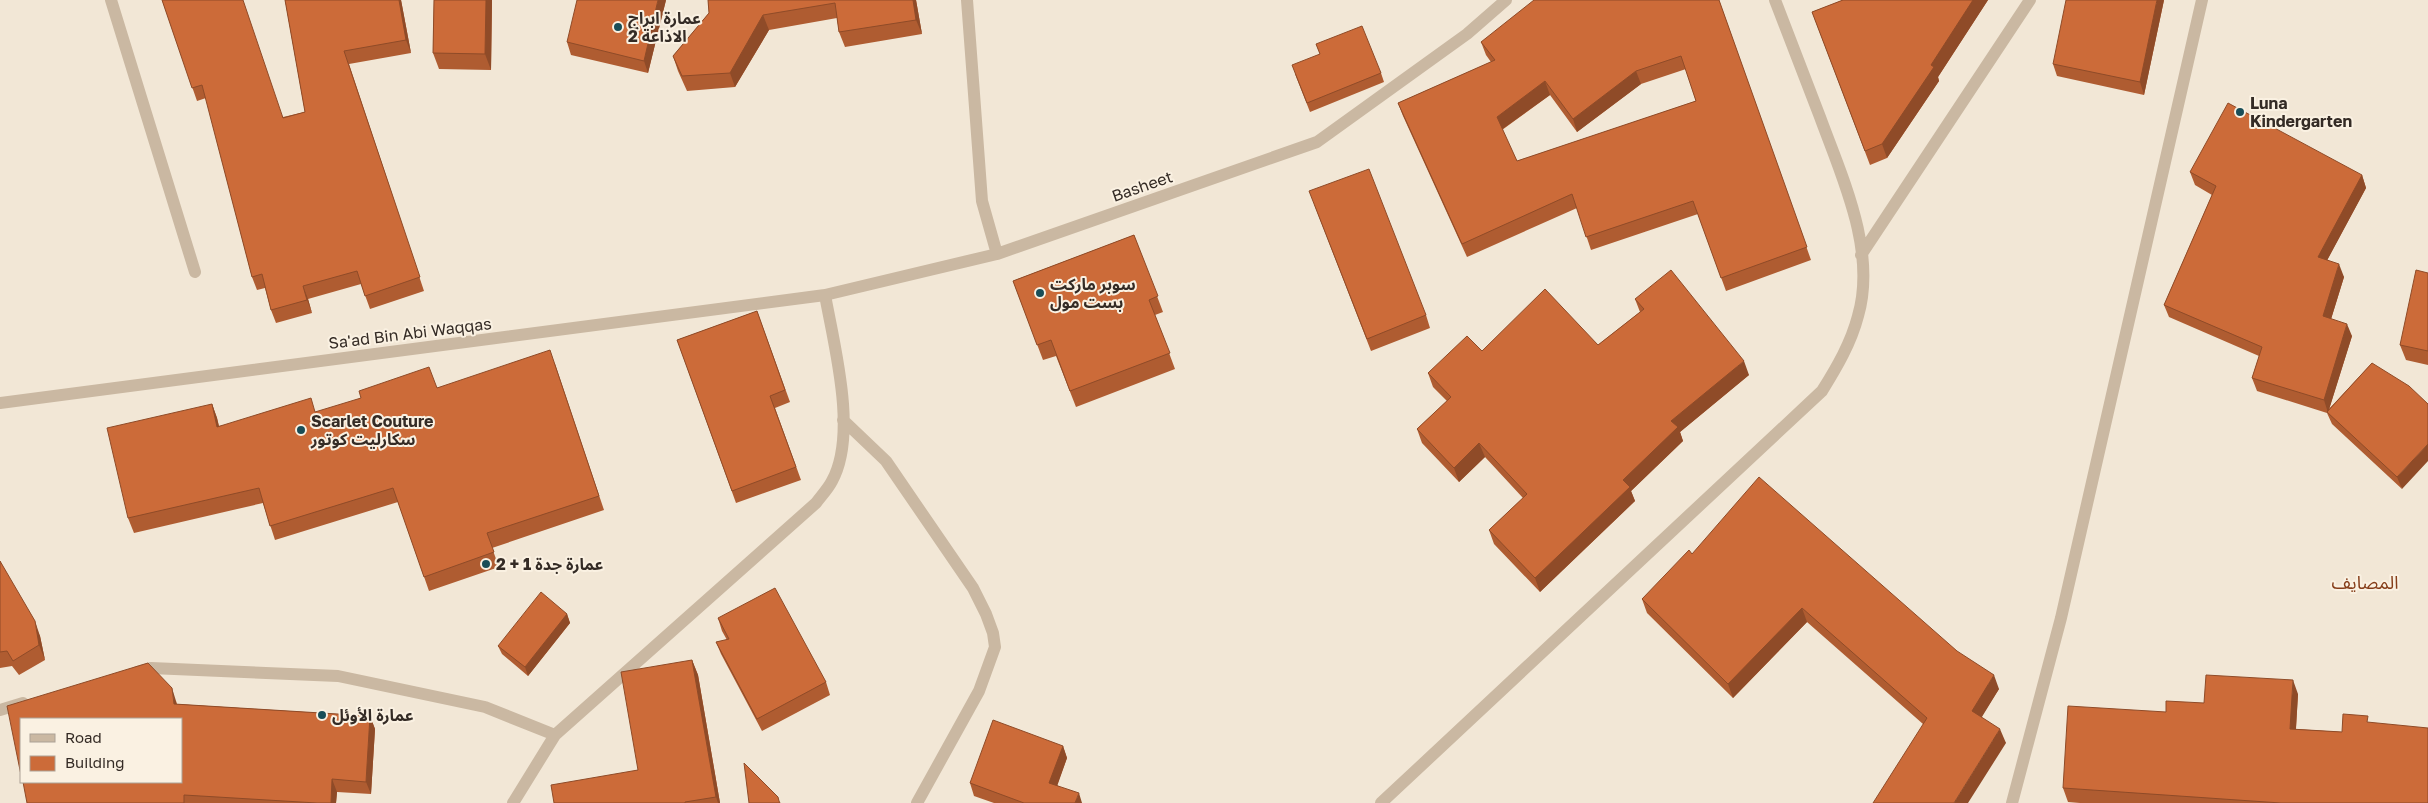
<svg xmlns="http://www.w3.org/2000/svg" width="2428" height="803" font-family="'Golos Text','Noto Sans Arabic',sans-serif">
  <style>
    .lines { fill: none; stroke-linecap: round; stroke-linejoin: round }
    .street { stroke: #cab8a2; stroke-width: 12 }
    .wall { fill: #af5c31; fill-rule: evenodd }
    .shaded-wall { fill: #8f4b28 }
    .building { fill: #cc6b39; stroke: #8f4b28; fill-rule: evenodd }
    .poi-dot { fill: #194d57; stroke: #faf1e2; stroke-width: 2 }
    .labels { text-anchor: middle; dominant-baseline: central; stroke-width: 4; stroke-linejoin: round; paint-order: stroke }
    .poi-label { font-size: 16px; font-weight: bold; fill: #342b25; stroke: #faf1e2; text-anchor: start }
    .street-label { font-size: 16px; fill: #342b25; stroke: #faf1e2 }
    .neighbourhood-label { font-size: 18px; fill: #863e1a; stroke: #faf1e2 }
  </style>
  <rect width="100%" height="100%" fill="#f2e7d6"/>
  <g class="lines">
    <!-- street -->
    <path class="street" d="M111,0L195,272
      M967,0L982,201L997,254
      M1861,255L2030,0
      M0,403L825,295L997,254L1317,142L1467,34L1506,0
      M843,420L886,461L973,588L986,614L993,633L995,647L979,691L917,803
      M137,672L151,668L338,676L485,707L555,735
      M0,710L23,703
      M513,803L555,735L816,503C821,496 828,489 832,481C858,434 834,345 825,295
      M1381,803L1822,391C1837,367 1851,343 1858,316C1877,251 1842,177 1820,117C1805,78 1790,39 1775,0
      M2012,803L2061,618L2202,0"/>
  </g>
  <!-- wall -->
  <path class="wall" d="M162,0L283,117L305,112L285,0H401L411,53L349,64L424,291L370,309L361,284L308,299L312,313L276,323L271,310L265,288L257,290L252,277L206,98L197,101Z
    M434,0H492L491,70L439,69L433,53Z
    M666,0L648,73L571,55L567,42Z
    M708,0H916L922,34L845,47L839,32L837,18L769,30L735,87L687,91L678,71L673,56L709,13Z
    M1719,0L1811,260L1726,291L1698,214L1591,250L1577,208L1467,257L1403,116L1398,103L1491,62L1486,55L1481,42ZM1686,69L1696,101L1517,161L1502,130L1550,95L1577,132L1641,84Z
    M1843,0H1988L1938,77L1939,81L1887,158L1870,165L1812,12Z
    M2164,0L2144,95L2057,76L2053,64Z
    M1316,44L1381,73L1384,82L1310,112L1295,74L1320,54Z
    M2190,172L2362,175L2366,188L2327,260L2344,277L2331,319L2352,336L2329,409L2372,363L2402,489L2332,424L2327,413L2257,391L2252,378L2259,356L2169,317L2164,305L2212,195L2195,185Z
    M1314,204L1426,315L1430,328L1371,351Z
    M1134,235L1163,312L1155,315L1175,369L1076,407L1056,356L1043,360L1013,281Z
    M2428,273V365L2406,360L2400,345Z
    M1635,299L1749,375L1680,432L1683,441L1631,491L1635,501L1540,592L1494,544L1489,530L1523,498L1485,457L1459,482L1422,443L1417,429L1447,401L1433,387L1428,373L1482,351L1598,345L1640,312Z
    M757,311L790,402L775,408L801,480L736,503L677,340Z
    M555,364L604,510L492,548L499,567L429,591L398,502L275,540L263,503L134,533L128,518L212,404L217,418L219,426L316,412Z
    M1692,554L1999,689L1981,717L2006,743L1923,724L1807,622L1733,698L1647,613L1642,599Z
    M0,561L40,636L45,660L19,675L12,666L0,668Z
    M567,614L570,623L528,676L502,654L498,646Z
    M718,618L826,682L830,695L762,731L721,654L716,642L727,640L722,631Z
    M692,660L698,675L720,803H554L638,770Z
    M2298,694L2296,729L2342,732L2370,723L2428,803H2080L2068,802L2063,788L2166,712L2204,703Z
    M176,701L177,704L370,716L375,729L371,794L337,792L336,803H27L21,719Z
    M1063,746L1067,758L1057,785L1082,803H994L974,796L970,783Z"/>
  <!-- shaded-wall -->
  <path class="shaded-wall" d="M399,0H401L411,53L406,40Z
    M486,0H492L491,70L485,54Z
    M658,0H666L648,73L644,61Z
    M913,0H916L922,34L916,20Z
    M1973,0H1988L1938,77L1939,81L1887,158L1882,144L1931,65Z
    M2157,0H2164L2144,95L2140,82Z
    M763,15L769,30L735,87L730,73Z
    M1636,71L1641,84L1577,132L1573,119Z
    M1545,81L1550,95L1501,130L1497,117Z
    M2362,175L2366,188L2322,270L2318,257Z
    M2339,264L2344,277L2328,329L2323,316Z
    M303,286L308,299L312,313L307,300Z
    M2347,324L2352,336L2328,413L2324,400Z
    M1744,361L1749,375L1680,432L1683,441L1631,491L1635,501L1540,592L1535,578L1623,480L1671,421Z
    M212,404L217,418L222,441L217,427Z
    M1479,443L1485,457L1459,482L1454,468Z
    M2428,444V461L2402,489L2397,477Z
    M1802,608L1807,622L1733,698L1728,684Z
    M567,614L570,623L528,676L525,667Z
    M35,621L40,636L45,660L39,645Z
    M692,660L698,675L720,803H718L716,797Z
    M1994,675L1999,689L1977,725L1972,711Z
    M2293,680L2298,694L2295,743L2290,729Z
    M172,688L176,701L178,717L174,704Z
    M370,716L375,729L371,794L366,782Z
    M2000,729L2006,743L1968,803H1954Z
    M1063,746L1067,758L1054,795L1049,783Z
    M332,779L337,792L336,803H331Z
    M1079,793L1082,803H1075Z"/>
  <!-- building -->
  <path class="building" d="M162,0H243L283,118L305,112L285,0H399L406,40L344,51L420,277L365,296L357,271L303,286L307,300L271,310L262,274L252,277L202,85L192,88Z
    M434,0H486L485,54L433,53Z
    M577,0H658L644,61L567,42Z
    M708,0H913L916,20L839,32L835,3L763,15L730,73L682,76L673,56L709,13Z
    M1534,0H1719L1807,247L1721,278L1693,201L1586,237L1572,194L1462,244L1398,103L1495,60L1481,42ZM1681,56L1696,101L1517,161L1497,117L1545,81L1573,119L1636,71Z
    M1843,0H1973L1931,65L1934,67L1882,144L1865,151L1812,12Z
    M2066,0H2157L2140,82L2053,64Z
    M1362,26L1381,73L1307,103L1292,65L1320,54L1316,44Z
    M2228,103L2362,175L2318,257L2339,264L2323,316L2347,324L2324,400L2252,378L2262,347L2164,305L2216,186L2190,172Z
    M1369,169L1426,315L1367,339L1309,191Z
    M1134,235L1158,296L1149,300L1170,353L1070,391L1051,340L1037,345L1013,281Z
    M1671,270L1744,361L1671,421L1678,427L1623,480L1630,487L1535,578L1489,530L1527,494L1479,443L1454,468L1417,429L1451,397L1428,373L1467,336L1482,351L1545,289L1598,345L1644,309L1635,299Z
    M2416,270L2428,273V351L2400,345Z
    M757,311L785,390L770,396L796,467L732,491L677,340Z
    M550,350L599,496L487,533L494,552L424,577L393,488L270,526L259,488L128,518L107,428L212,404L217,427L311,398L315,412L361,398L359,391L429,367L437,388Z
    M2372,363L2409,386L2428,404V444L2397,477L2327,412Z
    M1759,477L1957,651L1994,675L1972,711L2000,729L1954,803H1873L1927,718L1802,608L1728,684L1642,599L1689,550L1692,554Z
    M0,561L35,621L39,645L13,661L7,651L0,652Z
    M775,588L826,682L757,719L716,642L729,639L718,618Z
    M541,592L567,614L525,667L498,646Z
    M692,660L716,797L685,802V803H554L551,785L638,770L621,672Z
    M148,663L172,688L174,704L370,716L366,782L332,779L331,803H317L184,795V803H27L23,782H181V719H21V775L7,706Z
    M2206,675L2293,680L2290,729L2342,732L2343,714L2368,716L2367,722L2428,728V803H2281L2063,788L2068,706L2166,712V701L2204,703Z
    M993,720L1063,746L1049,783L1079,793L1075,803H1024L970,783Z
    M744,763L778,797L779,801L780,803H749Z"/>
  <!-- markers -->
  <g class="poi-dot">
    <circle cx="618" cy="27" r="5"/>
    <circle cx="2240" cy="112" r="5"/>
    <circle cx="1040" cy="293" r="5"/>
    <circle cx="301" cy="430" r="5"/>
    <circle cx="486" cy="564" r="5"/>
    <circle cx="322" cy="715" r="5"/>
  </g>
  <g class="labels">
    <!-- poi labels -->
    <g class="poi-label">
      <text x="628" y="18">عمارة ابراج<tspan x="628" dy="18">الاذاعة 2</tspan></text>
      <text x="2250" y="103">Luna<tspan x="2250" dy="18">Kindergarten</tspan></text>
      <text x="1050" y="284">سوبر ماركت<tspan x="1050" dy="18">بست مول</tspan></text>
      <text x="311" y="421">Scarlet Couture<tspan x="311" dy="18">سكارليت كوتور</tspan></text>
      <text x="496" y="564">عمارة جدة 1 + 2</text>
      <text x="332" y="715">عمارة الأوئل</text>
    </g>
    <!-- street labels -->
    <g class="street-label">
      <text transform="translate(1142 186) rotate(-19)">Basheet</text>
      <text transform="translate(410 333) rotate(-7)">Sa'ad Bin Abi Waqqas</text>
    </g>
    <!-- neighbourhood labels -->
    <g class="neighbourhood-label">
      <text x="2365" y="582">المصايف</text>
    </g>
  </g>
  <!-- legend -->
  <rect x="20" y="718" width="162" height="65" fill="#faf1e2" stroke="#aba296"/>
  <rect x="30" y="734" width="25" height="8" fill="#cab8a2" stroke="#aba296"/>
  <text x="65" y="743" font-size="15" fill="#342b25">Road</text>
  <rect x="30" y="756" width="25" height="15" fill="#cc6b39" stroke="#aba296"/>
  <text x="65" y="768" font-size="15" fill="#342b25">Building</text>
</svg>
